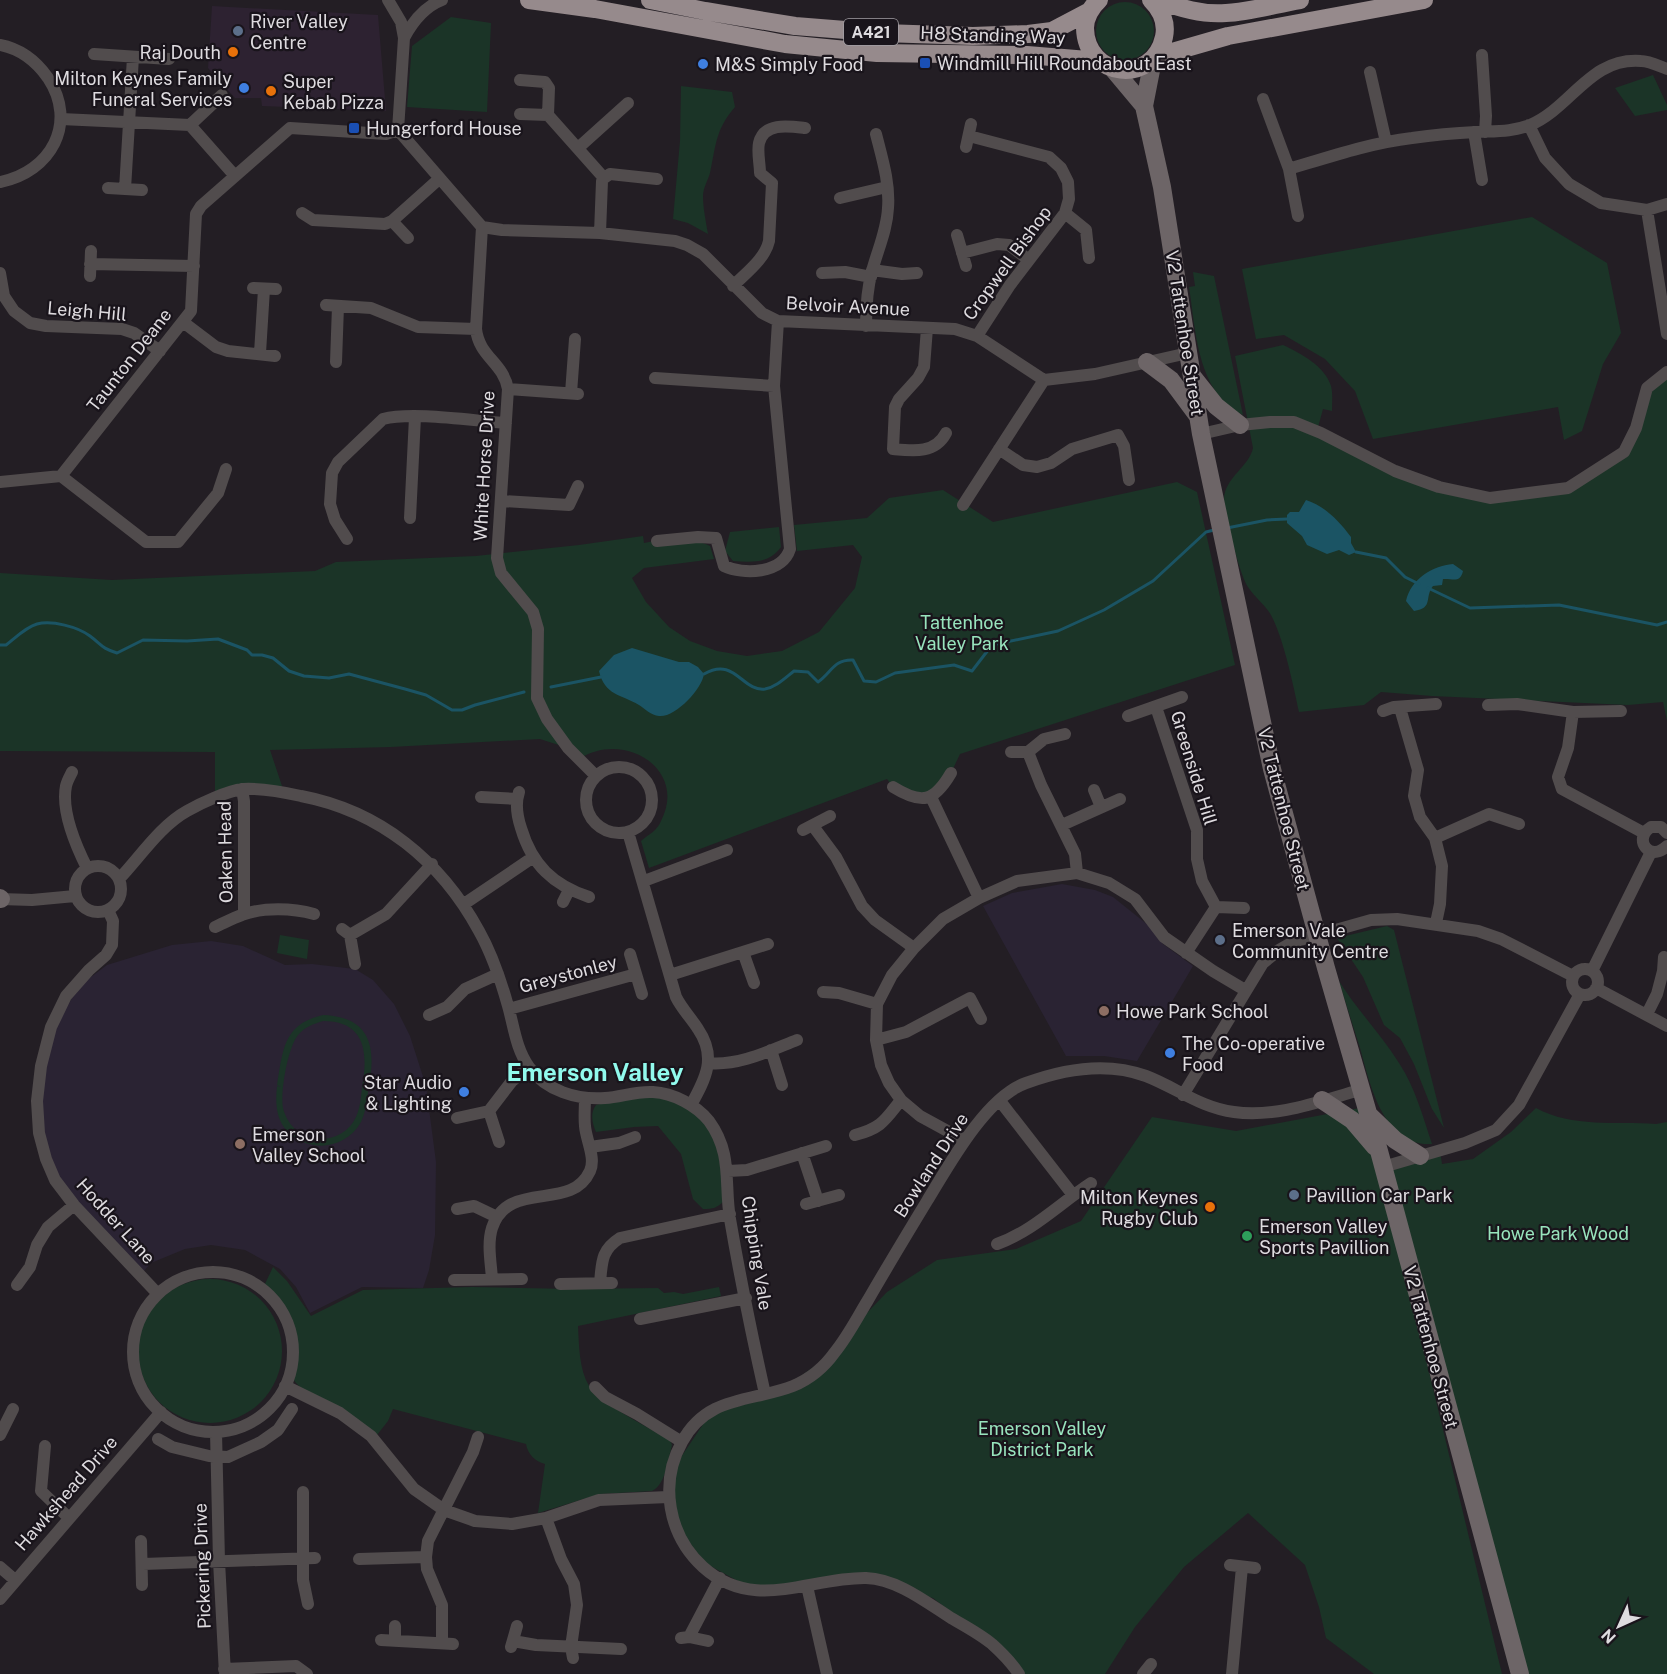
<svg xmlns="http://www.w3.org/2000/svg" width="1667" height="1674" font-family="'Public Sans',sans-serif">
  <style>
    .commercial { fill: #2d2231 }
    .education { fill: #2a2333 }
    .green { fill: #1b3427; fill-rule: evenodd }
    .water { fill: #1b5464 }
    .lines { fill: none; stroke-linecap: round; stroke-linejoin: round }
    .stream { stroke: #1b5464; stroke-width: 3 }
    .street { stroke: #514c4d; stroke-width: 12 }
    .secondary { stroke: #6d6567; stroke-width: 18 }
    .highway { stroke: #968a8c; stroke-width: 18 }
    .service-dot { fill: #5c6f8a; stroke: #19141b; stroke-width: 2 }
    .food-dot { fill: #e8710a; stroke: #19141b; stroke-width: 2 }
    .transit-dot { fill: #1a4fb4; stroke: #19141b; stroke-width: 2 }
    .shop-dot { fill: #3f7fe0; stroke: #19141b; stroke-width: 2 }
    .education-dot { fill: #8d6e63; stroke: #19141b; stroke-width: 2 }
    .leisure-dot { fill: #2e9e5b; stroke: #19141b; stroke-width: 2 }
    .labels { text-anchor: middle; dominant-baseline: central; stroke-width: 4.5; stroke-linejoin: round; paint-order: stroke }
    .shield { fill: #19141b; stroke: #a39fa4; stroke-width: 1.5 }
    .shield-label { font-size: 16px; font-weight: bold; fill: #dedbdf }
    .poi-label { font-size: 18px; fill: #dedbdf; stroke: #19141b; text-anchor: start }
    .street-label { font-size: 18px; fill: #dedbdf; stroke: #19141b }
    .park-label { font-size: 18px; fill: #98e4bd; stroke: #19141b }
    .district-label { font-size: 24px; font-weight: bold; fill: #91faed; stroke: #19141b }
  </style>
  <rect width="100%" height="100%" fill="#231e24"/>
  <!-- commercial -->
  <path class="commercial" d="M212,6L378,15L386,111L262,106L261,98H235L208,68Z"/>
  <!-- education -->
  <path class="education" d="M1062,884L1095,890L1113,897L1148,925L1163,944L1193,966L1137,1061L1104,1056H1066L983,906L1012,893Z
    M211,941L243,946L285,965L312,964L355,969L373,980L394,1004L410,1036L426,1086L436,1162L435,1235L429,1270L423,1288L362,1287L310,1313L296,1287L280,1269L245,1250L211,1245L185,1249L151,1263L143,1272L74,1199L51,1164L42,1125L40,1087L57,1024L72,998L87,980L107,965L172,945Z"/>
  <!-- green -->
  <path class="green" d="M1096 31a29 29 0 1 1 58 0a29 29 0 1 1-58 0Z
    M451,17L491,23L487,112L407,107L412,46Z
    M1653,75L1667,105V110L1635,116L1615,88Z
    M681,86L732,92L735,107C715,130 716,146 710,173C708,180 703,188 703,196C703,208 706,222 708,234L688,223L673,219L680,141Z
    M1532,217L1607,263L1621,333L1603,364L1582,431L1564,440L1558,407L1373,439L1355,391L1325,359L1284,335L1256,339L1242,269Z
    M1193,272L1214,276L1243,415C1197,393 1196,331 1189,287L1195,286Z
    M1283,345C1300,353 1325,366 1331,386C1333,394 1332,402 1332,411L1323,409L1317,431L1395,471L1490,498L1568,488L1624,452L1647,388L1667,372V721L1663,702L1628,705L1432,696L1381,692L1364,705L1299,712C1293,684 1285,645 1273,619C1268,607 1255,598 1248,587C1240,576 1224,513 1224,499C1225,477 1249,467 1253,448L1235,356Z
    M1177,482L1197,492L1235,665L960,754L951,773L931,797L893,787L887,779L649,868L641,841C649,834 657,831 661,821C688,769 624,730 579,759L568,748L540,739L391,747L270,750L284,792L242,789L215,798V752L0,751V573L112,580L315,571L336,562L476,556L579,545L643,536L644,543C664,539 691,537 710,546L714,559L644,568L632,578L646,602L669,627L690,641L717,651L747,656L782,651L819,632L855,588L862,557L853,545L797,551L794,525L867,518L889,498L943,490L993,522Z
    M779,527L781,547C769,564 752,562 733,561L725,551L730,532Z
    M1387,926L1394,930L1444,1128L1432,1109L1414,1064L1400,1038L1384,1025L1363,977L1337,938Z
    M280,935L309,940L307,959L277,953Z
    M1339,981C1357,1010 1381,1034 1399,1063C1415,1087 1423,1117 1432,1144C1383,1147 1370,1084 1360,1048C1353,1026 1346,1004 1339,981Z
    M323,1015C371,1017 376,1047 369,1086C367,1098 366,1112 361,1122C347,1147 315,1153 293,1136C276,1124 275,1105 277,1086L281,1087L277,1085C283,1050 283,1024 323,1015ZM323,1021C363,1021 368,1049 363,1081C361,1093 361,1106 356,1117C345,1141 313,1146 294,1128C289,1123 285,1116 283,1108C280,1093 288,1045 299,1034C306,1026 314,1024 323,1021Z
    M628,1097L667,1098L692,1110L709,1128L719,1147L724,1201C717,1208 713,1209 703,1209L693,1199L681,1154L658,1126L634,1127L596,1132C592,1123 590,1113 596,1105Z
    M1365,1107L1502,1674H1374L1326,1638L1319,1607L1305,1565L1248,1513L1184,1567L1135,1627L1105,1674H1021L1018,1664L933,1598L861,1578L756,1591L705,1563L674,1522L671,1472L710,1414L771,1397L819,1363L887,1292L937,1260L1016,1249L1081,1221L1152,1117L1236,1131Z
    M1536,1108C1573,1128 1615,1121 1656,1124L1667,1122V1674H1520L1383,1167L1440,1151L1442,1164L1473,1159L1511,1132Z
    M273,1267L287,1281L311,1316L363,1290L472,1287L572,1289L658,1288L664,1293L674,1292L683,1294L719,1287L721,1296L578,1326C579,1345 579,1369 589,1386C599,1403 651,1429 670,1440L672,1445C668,1460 666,1484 652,1491L600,1494L538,1513L545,1464C535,1461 528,1455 526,1444L393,1409L388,1421L377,1435C361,1426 297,1392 293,1378C290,1369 295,1355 296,1346C297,1324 279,1299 264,1286Z
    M138 1351a72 72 0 1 1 144 0a72 72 0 1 1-144 0Z"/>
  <!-- water -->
  <path class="water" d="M1306,500C1325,506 1339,521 1351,537V543L1356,552L1349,555L1339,550L1327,554L1307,545L1302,536L1287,523V515L1290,512H1299Z
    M1453,564L1463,571C1460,584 1452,578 1443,579L1442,585L1433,586C1424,597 1434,608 1414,611L1406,601C1411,579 1432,566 1453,564Z
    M632,648L679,662H689L698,667L704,674C702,689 675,718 659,716C651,715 645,709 639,705C621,694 605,696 599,671L614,655Z"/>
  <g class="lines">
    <!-- stream -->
    <path class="stream" d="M1227,528L1267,520L1287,519
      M1356,552L1386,558L1405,577L1419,584
      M1428,588L1470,608L1559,605L1657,625L1667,622
      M0,645H6C15,638 26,627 37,624C52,620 78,627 90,636C102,645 101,648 117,653L143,640L187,641L218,639L247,650L252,655H262L273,658L289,671L304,676L329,678L349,674L405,689L426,695L452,710H462L475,705L524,692
      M704,674C735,656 742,692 765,689C776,687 785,678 794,671L808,672L818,682C831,673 834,659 853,660L864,681L876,682L895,673L954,665L972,671L992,645L1058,631L1104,610L1153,581L1206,532L1214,530
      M551,687L601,677"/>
    <!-- street -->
    <path class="street" d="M388,0L401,22L404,38L398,130
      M404,38C413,21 424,7 442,0
      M0,45C21,49 36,61 48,78C78,123 51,172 0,182
      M94,54L169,59
      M1482,55L1486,116L1485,132
      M1370,72L1386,142
      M520,80L545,82L549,88L548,115L604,178L602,181L600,233
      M1263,99L1289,169C1329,157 1370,143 1412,138C1433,135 1455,133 1476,132C1494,131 1513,132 1530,125C1572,107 1590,57 1641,61C1649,61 1659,66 1667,69
      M520,114L548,115
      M61,119L190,125L235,176
      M190,125L222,95
      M1529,125L1545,158L1569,184L1601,203L1647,210L1667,204
      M398,130L482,227L476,329C479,357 503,362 508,389L497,558L501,573L533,612L538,629L537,698L547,719L568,748L596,776
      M1474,132L1482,180
      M969,136L1049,157L1061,168L1068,182L1069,199L1065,213L1010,285L977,336
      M966,147L971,124
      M578,148L628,103
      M1289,169L1298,216
      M604,178L610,174L657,179
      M108,188L142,190
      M125,189L133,57
      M840,198L887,187
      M1647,210L1667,334
      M302,213L313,220L385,224L392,221L439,179
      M1065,213L1086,230L1089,258
      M392,221L408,238
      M482,227L502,230L600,233L675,241L687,245L703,254L762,313L778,321L955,329L977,336L1044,380L1095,374L1188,353
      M957,235L966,266
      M962,253L997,244L1009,245L1029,260
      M90,264L194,266
      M872,270L902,274L917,273
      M0,273L4,296L14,311L30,323L46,326L122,329L134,333L160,351
      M822,273L845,272L871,277
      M90,276L91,251
      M733,286C746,273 765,259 769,241L772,183L760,173C760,164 757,152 759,143C764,122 789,126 805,128
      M253,288L276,289
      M326,305L371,308L418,327L476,329
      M183,322L216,347L228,351L275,356
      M866,326C866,308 867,289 872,271C878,249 887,230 888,208C890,183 882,158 876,134
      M927,328L924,367L918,378L899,399L895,407L893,449C913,451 935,454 946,433
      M260,353L264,289
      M336,362L338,306
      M655,378L774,386
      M508,389L578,394
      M571,393L575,339
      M1201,434L1240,425L1270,422H1294L1321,433L1395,471L1439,487L1490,498L1568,488L1624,452L1636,428L1647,388L1667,372
      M999,449L1023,465L1037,467L1051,463L1072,449L1118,435L1124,446L1129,480
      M61,476L146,542H178L218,493L226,469
      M0,482L61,476L191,311L196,214L201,206L290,128L386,134L398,130
      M502,501L569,505L578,486
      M963,505L1044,380
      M410,518L415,417
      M347,539L335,520L330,504L332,473L338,462L383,419C412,411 474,421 506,423
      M657,541L698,537L716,538L724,566C743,575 782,574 790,549L774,386L778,321
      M1488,705L1517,704L1573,712L1621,711
      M1156,707L1197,830V859L1202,881L1216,907L1186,953
      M1400,708L1418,770L1414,796L1420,817L1435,838L1442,866L1440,904L1436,923
      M1383,711L1394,707L1436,704
      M1573,712L1568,748L1558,777L1562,789L1644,833
      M1128,716L1182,697
      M1011,752H1028L1044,739L1065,734
      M1028,752L1041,785L1075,854L1077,873
      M586 800a33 33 0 1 1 66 0a33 33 0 1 1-66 0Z
      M72,772C70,776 67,781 66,786C61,811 76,846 87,868
      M893,787C922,805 934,802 951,773
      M242,789L244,801V914
      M1094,790L1101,807
      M519,792C515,804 517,816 521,828C532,865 553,885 589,897
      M481,797L517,799
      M931,797L979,898
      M1062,825L1120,799
      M813,826L836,857L862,906L875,920L914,948
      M803,830L830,816
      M628,832L676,997C682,1009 691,1018 698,1029C717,1057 706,1078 691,1105
      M1667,833L1661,827H1651C1632,839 1650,863 1667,846
      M1435,838L1489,814L1519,824
      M75 889a23 23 0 1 1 46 0a23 23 0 1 1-46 0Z
      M119,879C140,857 160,826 187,811C201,803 227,791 243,789C261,788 283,792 301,796C380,811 441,861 479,931C492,954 501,981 508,1006C514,1027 516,1049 529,1067C546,1091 577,1100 605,1098C621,1097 636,1091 653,1092C673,1093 696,1105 709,1121C733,1154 724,1183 730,1219C740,1277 752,1336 765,1394
      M644,881L727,850
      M0,899L32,900L75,896
      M563,902L569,890
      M464,904L532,858
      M1216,907L1244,908
      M108,910L113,921L112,945L106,955L89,970L66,996L51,1027L41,1066L37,1101L39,1133L46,1159L55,1180L74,1205L157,1293
      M215,927C224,923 233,918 242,915C263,907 293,908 314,914
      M342,929L350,935L355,964
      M350,935L386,914L432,864
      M743,952L754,983
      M630,954L642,994
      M1572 982a13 13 0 1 1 26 0a13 13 0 1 1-26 0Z
      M1592,971L1651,852
      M1663,971L1664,957
      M670,975L768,944
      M1596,988L1667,1026
      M823,992L839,993L877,1004
      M509,1009L636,974
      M1647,1014L1657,994L1663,971H1667
      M429,1015L447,1007L465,989L498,974
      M876,1040L906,1032L970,998L981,1019
      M771,1050L782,1085
      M708,1063C739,1066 769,1051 797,1040
      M1183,1095L1263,963L1279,950L1293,942L1371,920L1397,919L1478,931L1501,939L1573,976
      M1000,1101L1073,1195
      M457,1118L489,1111
      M855,1135C882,1128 885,1120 901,1100
      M964,1140L920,1116L901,1100L889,1083L881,1065L876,1040L877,1004L892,975L914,948L943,919L979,898L1017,881L1077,873L1109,883L1135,899L1164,937L1213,971L1245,990
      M499,1142L489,1111L512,1081L529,1067
      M590,1147L619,1143L635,1137
      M802,1153L818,1201
      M1383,1167L1465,1143L1496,1130L1519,1105L1580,994
      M728,1171L747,1170L826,1146
      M806,1204L839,1195
      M457,1209L474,1206L497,1217
      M997,1244C1033,1231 1059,1204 1091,1183
      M133 1352a80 80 0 1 1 160 0a80 80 0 1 1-160 0Z
      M492,1279C491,1263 487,1244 492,1228C509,1178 571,1213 590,1171C596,1158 586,1140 585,1126C584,1117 585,1107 585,1098
      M454,1280L522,1279
      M600,1283C602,1262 601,1250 620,1238L730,1214
      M560,1284L612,1283
      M17,1285L30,1267L37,1245L48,1227L74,1205
      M640,1319L746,1298
      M285,1386L340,1413L371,1436L414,1489L444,1510L475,1521L512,1524L546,1518L599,1500L668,1497
      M595,1387L605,1397L637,1414L682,1442
      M216,1432L219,1561L225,1674
      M0,1435L13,1409
      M158,1439L172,1447L209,1456L228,1457L261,1442L278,1430L292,1409
      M45,1446L41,1491L69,1518
      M303,1492V1580L308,1604
      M546,1518L561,1559L574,1584L577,1605L571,1647L573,1658
      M141,1541L142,1585
      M359,1559L426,1557
      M143,1564L315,1558
      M1230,1565L1255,1568
      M0,1567L15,1580
      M807,1586L827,1674
      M0,1599L161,1412
      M395,1626V1640
      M689,1637L720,1578
      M681,1638L689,1637L708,1641
      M381,1640L453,1644
      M513,1641L536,1645L621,1649
      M442,1642V1605L427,1569L426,1557L428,1541L473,1452L478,1437
      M511,1647L517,1626
      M224,1669L296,1666L307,1674
      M1019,1674C1011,1662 1002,1653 992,1644C980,1634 965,1626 951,1618C926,1602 897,1579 866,1578C809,1577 754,1613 703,1567C668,1535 659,1483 682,1442C707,1395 752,1402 793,1386C810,1379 825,1366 835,1352C848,1336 857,1318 868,1300C887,1267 907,1234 927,1201C949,1165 986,1097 1026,1083C1064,1069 1108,1062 1146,1076C1177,1088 1201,1108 1234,1112C1277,1118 1320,1101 1360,1090
      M1143,1674L1151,1664
      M1232,1674L1242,1567"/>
    <!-- secondary -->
    <path class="secondary" d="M1153,60L1144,106L1162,187L1201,434L1272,769L1326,968L1379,1151L1520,1674
      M1113,69L1144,106
      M1147,362L1171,380L1197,415
      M1193,377L1216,406L1240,425
      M0,898L1,899
      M1322,1100L1352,1120L1375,1147
      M1369,1115L1395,1140L1420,1156"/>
    <!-- highway -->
    <path class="highway" d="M529,0L595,9L785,44L877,53L1027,55L1100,61
      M650,0L705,11L795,26L883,33L973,36L1028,34L1052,31L1090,11
      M1099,0C1091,7 1085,18 1085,28C1086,78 1153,86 1164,37C1167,23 1161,10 1151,0
      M1158,0C1180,8 1202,15 1226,13C1250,12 1276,4 1300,0
      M1155,57L1228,36L1424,0"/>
  </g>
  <!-- markers -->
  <g class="service-dot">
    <circle cx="238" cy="31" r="6"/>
    <circle cx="1220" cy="940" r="6"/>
    <circle cx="1294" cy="1195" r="6"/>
  </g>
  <g class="food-dot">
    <circle cx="233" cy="52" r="6"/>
    <circle cx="271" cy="91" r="6"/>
    <circle cx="1210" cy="1207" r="6"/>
  </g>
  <g class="transit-dot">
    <rect x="919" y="57" width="12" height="12" rx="3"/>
    <rect x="348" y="122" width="12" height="12" rx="3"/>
  </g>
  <g class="shop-dot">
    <circle cx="703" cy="64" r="6"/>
    <circle cx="244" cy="88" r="6"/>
    <circle cx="1170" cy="1053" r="6"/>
    <circle cx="464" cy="1092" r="6"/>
  </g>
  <g class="education-dot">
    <circle cx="1104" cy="1011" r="6"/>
    <circle cx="240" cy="1144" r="6"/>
  </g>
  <circle class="leisure-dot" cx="1247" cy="1236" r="6"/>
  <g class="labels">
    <!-- shield labels -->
    <rect class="shield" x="844" y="19" width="54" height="26" rx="4.5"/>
    <g class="shield-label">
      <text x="871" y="32">A421</text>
    </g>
    <!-- poi labels -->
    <g class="poi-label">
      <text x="250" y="21">River Valley<tspan x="250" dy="21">Centre</tspan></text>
      <text x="221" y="52" text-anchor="end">Raj Douth</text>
      <text x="937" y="63">Windmill Hill Roundabout East</text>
      <text x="715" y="64">M&amp;S Simply Food</text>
      <text x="232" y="78" text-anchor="end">Milton Keynes Family<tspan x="232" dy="21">Funeral Services</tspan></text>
      <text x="283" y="81">Super<tspan x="283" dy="21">Kebab Pizza</tspan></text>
      <text x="366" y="128">Hungerford House</text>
      <text x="1232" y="930">Emerson Vale<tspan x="1232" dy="21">Community Centre</tspan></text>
      <text x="1116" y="1011">Howe Park School</text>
      <text x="1182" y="1043">The Co-operative<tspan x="1182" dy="21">Food</tspan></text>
      <text x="452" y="1082" text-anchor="end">Star Audio<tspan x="452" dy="21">&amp; Lighting</tspan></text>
      <text x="252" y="1134">Emerson<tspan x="252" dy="21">Valley School</tspan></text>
      <text x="1306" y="1195">Pavillion Car Park</text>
      <text x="1198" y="1197" text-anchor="end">Milton Keynes<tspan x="1198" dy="21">Rugby Club</tspan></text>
      <text x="1259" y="1226">Emerson Valley<tspan x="1259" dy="21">Sports Pavillion</tspan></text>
    </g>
    <!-- street labels -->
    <g class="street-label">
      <text transform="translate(993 35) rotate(2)">H8 Standing Way</text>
      <text transform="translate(1007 263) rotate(-54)">Cropwell Bishop</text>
      <text transform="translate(848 306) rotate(3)">Belvoir Avenue</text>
      <text transform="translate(87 311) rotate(5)">Leigh Hill</text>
      <text transform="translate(1185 333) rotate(81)">V2 Tattenhoe Street</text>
      <text transform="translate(129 360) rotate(-52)">Taunton Deane</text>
      <text transform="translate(484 466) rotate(-87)">White Horse Drive</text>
      <text transform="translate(1194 768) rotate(73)">Greenside Hill</text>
      <text transform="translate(1284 809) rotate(76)">V2 Tattenhoe Street</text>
      <text transform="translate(225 852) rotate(-91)">Oaken Head</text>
      <text transform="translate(568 974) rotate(-15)">Greystonley</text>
      <text transform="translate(931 1165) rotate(-57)">Bowland Drive</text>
      <text transform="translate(116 1221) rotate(48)">Hodder Lane</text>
      <text transform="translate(757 1253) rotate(81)">Chipping Vale</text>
      <text transform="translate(1431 1347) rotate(75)">V2 Tattenhoe Street</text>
      <text transform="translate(66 1493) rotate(-49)">Hawkshead Drive</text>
      <text transform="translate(202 1566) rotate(-92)">Pickering Drive</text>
    </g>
    <!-- park labels -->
    <g class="park-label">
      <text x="962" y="622">Tattenhoe<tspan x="962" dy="21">Valley Park</tspan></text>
      <text x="1558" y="1233">Howe Park Wood</text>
      <text x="1042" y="1428">Emerson Valley<tspan x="1042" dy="21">District Park</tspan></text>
    </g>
    <!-- district labels -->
    <g class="district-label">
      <text x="595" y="1072">Emerson Valley</text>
    </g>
  </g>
  <!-- north arrow -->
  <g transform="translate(1619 1626) rotate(225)" stroke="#19141b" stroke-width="4.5" paint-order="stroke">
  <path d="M0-4.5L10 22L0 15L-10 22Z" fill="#dedbdf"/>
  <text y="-9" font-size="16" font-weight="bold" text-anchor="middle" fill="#dedbdf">N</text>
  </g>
</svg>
